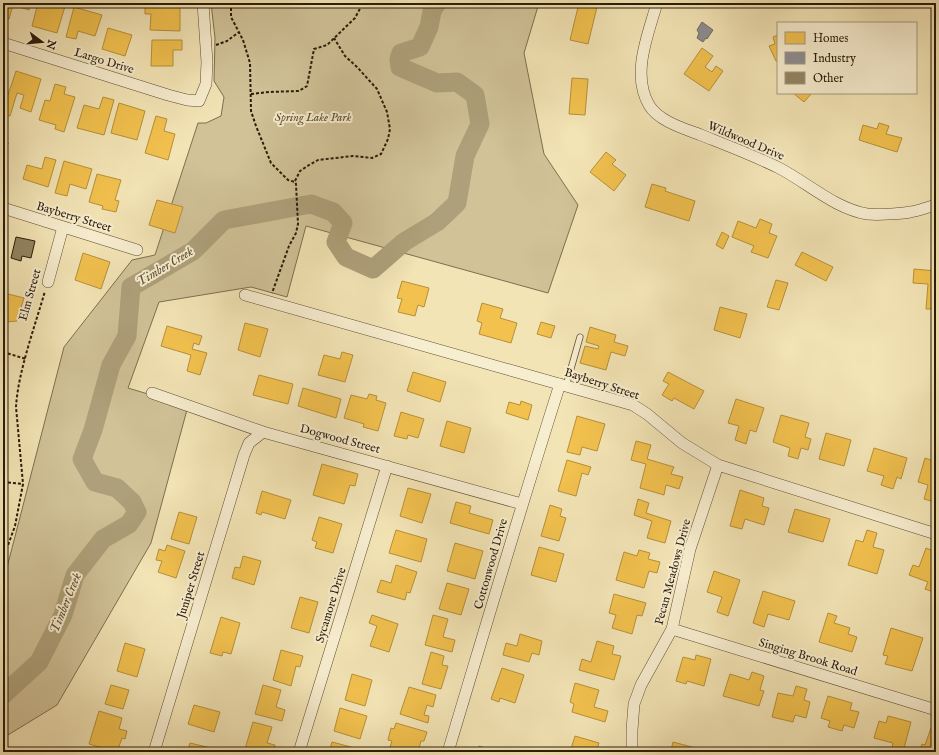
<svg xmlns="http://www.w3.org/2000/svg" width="939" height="755" font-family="'IM FELL English',serif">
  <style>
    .green { fill: #d1c298; stroke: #7d6f50 }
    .homes { fill: #f2c14e; stroke: #b69039 }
    .industry { fill: #8d8d92; stroke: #6f6b69 }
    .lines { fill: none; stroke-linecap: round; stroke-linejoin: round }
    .river { stroke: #aea07a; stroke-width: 19 }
    .building { fill: #928462; stroke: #291c08 }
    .service-casing { stroke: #5c4e33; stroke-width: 7 }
    .minor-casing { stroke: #5c4e33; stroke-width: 12 }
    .path { stroke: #291c08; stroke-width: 2; stroke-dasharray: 3 2; stroke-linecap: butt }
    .service { stroke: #f7edcf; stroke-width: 5.5 }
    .minor { stroke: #f7edcf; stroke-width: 11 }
    .labels { text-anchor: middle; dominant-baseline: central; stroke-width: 4; stroke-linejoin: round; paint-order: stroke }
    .street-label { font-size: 12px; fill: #291c08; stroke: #f7edcf }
    .park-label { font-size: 12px; font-style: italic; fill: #5b4e33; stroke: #f7edcf }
    .water-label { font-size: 13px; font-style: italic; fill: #5e5136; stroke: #f7edcf }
  </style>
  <rect width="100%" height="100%" fill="#f3e4b5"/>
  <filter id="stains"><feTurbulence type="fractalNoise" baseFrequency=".005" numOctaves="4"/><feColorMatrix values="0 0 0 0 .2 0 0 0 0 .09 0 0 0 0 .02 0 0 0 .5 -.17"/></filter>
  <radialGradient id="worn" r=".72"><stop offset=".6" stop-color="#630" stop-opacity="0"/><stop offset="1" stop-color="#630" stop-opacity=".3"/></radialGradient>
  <!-- green -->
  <path class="green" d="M211,3H539L524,53L544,154L578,205L548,293L306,226L287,297L251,287L159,302L128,388L188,406L151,543L57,705L3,738V583L64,347L132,260L155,255L198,123H206L221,116L224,97L214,81L215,38Z"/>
  <!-- homes -->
  <path class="homes" d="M3,3H31L29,10L13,5L9,19L3,17Z
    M38,3H66L57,33L32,26Z
    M145,3H165V7H180V31L150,30L151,14H145Z
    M579,3H598L588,44L570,40Z
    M74,7L102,15L95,36L78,31L76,39L66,37Z
    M108,28L132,35L125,56L102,49Z
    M778,35V61H776L769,46L775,44L773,37Z
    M152,40H182V50H173V66H151Z
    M702,48L713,56L705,67L712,72L716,66L723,71L709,91L684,74Z
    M16,71L41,79L31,112L20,108L24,95L17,93L10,116L3,114V96L4,94L8,95Z
    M572,78L588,79L585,115L569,114Z
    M55,84L66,87L64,94L75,97L64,132L55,129L56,125L39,120L45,100L50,101Z
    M793,93H812L804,102Z
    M103,97L114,100L104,135L77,128L84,105L99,109Z
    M119,103L145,111L137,140L111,133Z
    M156,116L167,119L164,131L175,134L168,160L145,153Z
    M879,123L889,126L886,134L902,138L897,152L859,140L863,125L877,129Z
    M606,152L616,160L612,164L626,175L614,191L590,172Z
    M45,157L56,160L48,187L23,179L27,165L42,169Z
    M64,161L92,169L86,189L70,184L67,196L55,193Z
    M97,174L121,180L115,200L119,201L116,212L102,209L103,206L89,202Z
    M652,184L666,188L665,191L695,201L689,221L645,207Z
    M157,200L183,207L175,233L149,225Z
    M760,219L772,224L769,233L777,236L768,258L751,252L754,246L732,237L738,221L756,228Z
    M722,232L729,236L723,249L716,245Z
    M802,252L833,267L826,281L795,265Z
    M83,253L110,262L101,289L75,280Z
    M914,269L936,271V309H926L928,284L913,283Z
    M776,280L788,283L779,310L767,307Z
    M402,281L429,288L424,307L418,305L415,316L398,312L402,299L397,298Z
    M4,293L24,298L17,321L6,322L3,321Z
    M482,303L503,309L500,318L517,323L511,343L479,334L482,323L477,321Z
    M720,307L747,314L740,338L714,330Z
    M541,322L555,326L551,338L537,334Z
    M245,323L268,329L260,357L238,350Z
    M167,326L202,336L199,345L194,343L192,349L207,353L200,375L187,371L191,355L161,346Z
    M590,327L616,335L614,342L628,346L625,356L611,352L606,370L580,363L585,346L598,349L599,346L586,342Z
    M342,352L353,355L345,382L318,375L324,355L340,359Z
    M413,372L446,382L440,402L407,391Z
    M668,372L704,391L694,409L674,398L672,401L662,395L669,384L663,381Z
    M259,375L293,384L288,404L253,395Z
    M303,388L341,399L336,418L298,406Z
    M369,394L377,396L376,400L386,403L378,431L363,427L364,424L344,418L351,395L367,399Z
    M736,399L764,408L756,432L750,430L746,444L735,440L739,426L728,423Z
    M521,401L532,405L528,420L506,413L509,402L520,405Z
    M401,412L424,419L418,438L408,435L407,439L394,436Z
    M781,415L809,423L805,437L811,439L808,450L801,448L798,459L788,456L790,448L773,442Z
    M577,416L605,424L597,451L582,447L580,455L567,452Z
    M447,421L471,428L464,453L440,446Z
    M826,433L851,440L844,466L819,459Z
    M636,441L651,445L647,459L674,467L671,474L683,477L679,489L666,485L664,495L640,488L646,464L631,460Z
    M874,448L907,458L901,479L897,477L893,489L881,485L884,476L867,471Z
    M925,458L936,462L935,502L924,499L928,485L918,482Z
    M567,460L591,467L588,475L582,473L576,496L558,491Z
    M322,464L358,474L355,486L350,485L344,504L313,495Z
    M408,488L431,494L422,523L400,516Z
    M740,490L764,498L762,506L769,508L764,525L745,519L742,529L730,526Z
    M262,491L291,500L285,519L262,512L261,515L256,513Z
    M638,499L649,503L646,513L671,521L665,543L647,538L652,521L634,515Z
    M456,502L471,506L469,513L493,520L489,534L450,523Z
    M550,505L562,509L560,516L566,518L559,541L541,536Z
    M795,509L830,519L823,542L788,532Z
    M179,512L197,517L189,544L171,539Z
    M319,517L342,524L333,553L315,548L317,542L312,540Z
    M396,530L427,539L421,562L389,553Z
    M867,530L877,533L873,547L884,550L877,574L848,565L856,540L863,542Z
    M455,543L483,551L475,579L447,571Z
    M167,545L185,551L176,578L158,572L162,561L156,560L159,549L165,551Z
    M539,547L564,554L556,582L531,575Z
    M926,548L936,552L932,564L936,566V593L925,589L928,582L909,575L913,565L919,567Z
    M639,550L650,553L648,559L660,562L657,573L649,571L644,588L616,580L624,552L637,556Z
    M243,556L261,561L254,585L232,578L235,567L240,568Z
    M396,565L417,572L410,593L407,592L405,600L377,592L381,580L391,583Z
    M714,571L740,580L728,616L717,612L722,597L707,592Z
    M447,583L469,589L461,615L439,609Z
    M763,591L795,601L789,620L768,614L764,627L753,623Z
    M614,594L646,603L642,616L637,615L632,634L612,628L616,615L609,613Z
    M300,597L318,602L309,633L291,628Z
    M828,613L837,616L834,623L850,628L848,634L857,637L852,652L819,642Z
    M372,615L398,624L389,652L370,646L377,626L369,623Z
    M433,615L448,619L443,637L455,640L452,652L425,645Z
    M221,617L240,623L231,654L223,652L222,656L210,653Z
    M891,628L923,638L912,671L885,664L888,656L883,655Z
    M520,634L542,641L539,655L532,653L529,662L503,655L506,643L517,646Z
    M597,641L614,646L612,654L621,656L614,680L579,670L582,659L591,662Z
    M125,643L145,649L137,677L117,671Z
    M281,650L303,656L300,667L296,666L291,686L273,680Z
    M431,652L444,656L442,665L448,666L441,689L422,684Z
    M696,655L711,659L704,686L687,681L686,684L676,681L683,657L695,660Z
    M502,668L524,675L515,703L500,698L499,702L491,699Z
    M752,672L764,676L760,690L764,691L759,706L723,696L730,674L749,680Z
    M352,674L372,680L365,706L345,700Z
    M575,683L599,690L594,707L608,711L605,722L572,712L574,704L570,702Z
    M111,685L129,690L123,709L105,704Z
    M263,685L281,690L276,707L285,710L282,721L255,714Z
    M796,686L807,689L804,700L810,702L806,718L795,715L793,722L772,717L778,693L793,696Z
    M409,687L436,695L433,707L427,705L424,715L429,716L428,723L400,714Z
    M828,696L852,703L850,710L859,712L854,728L844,725L842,731L828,727L830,721L821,718Z
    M194,705L220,712L214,732L188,724Z
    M340,708L367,716L360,739L334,731Z
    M99,711L122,718L119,729L127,731L125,739L122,738L117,752L89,744Z
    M888,716L911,722L903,752H891L893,743L874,738L879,721L886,723Z
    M253,722L272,727L267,743L275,745L273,752H257L245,749Z
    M396,723L427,732L424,741H421L418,752H409L390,747L392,741L388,740L391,728L394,729Z
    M931,728L936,730V752H919L922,744L925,745Z
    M575,736L599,743L596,752H570Z
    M332,742L351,747L350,752H329Z
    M673,742L692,747L691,752H662L663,748L671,750Z
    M190,743L211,748L210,752H187Z
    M479,746L499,752H477Z
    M3,747L22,749V752H3Z"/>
  <!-- industry -->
  <path class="industry" d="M702,22L713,30L707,39L706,38L703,42L697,38L699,33L697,30Z"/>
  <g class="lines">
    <!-- river -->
    <path class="river" d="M3,695L39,662L63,615L75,575L103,539L129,524L137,512L132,502L117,488L95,482L82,459L93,430L111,365L127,336L131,287L193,251L224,220L311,204L333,212L343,223L336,242L346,257L373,269L404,242L437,222L457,203L465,156L480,124L475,95L457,82L437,83L400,67L399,59L401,53L420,47L429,27L432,11L437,3"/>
  </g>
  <!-- building -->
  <path class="building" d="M3,141L8,143L3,158Z
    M16,237L35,241L31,258L22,256L21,261L11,258Z"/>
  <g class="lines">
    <!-- service casing -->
    <g class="service-casing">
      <path id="service" d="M566,386L580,337"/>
    </g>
    <!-- minor casing -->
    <g class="minor-casing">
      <path id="minor" d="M657,3C648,35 631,74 649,105C658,121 685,129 701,135C726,145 755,156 779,168C808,183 834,208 867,214C877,215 900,214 910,212C919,211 927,207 936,205
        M3,43L168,95L187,100L199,101L206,84L207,62L203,3
        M3,208L137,250
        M48,282L63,227
        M245,295L633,405L647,414L682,443L718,465L936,534
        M152,393L263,432L522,504
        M672,629L936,710
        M154,752L244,455L249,443L263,432
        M299,752L387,466
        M448,752C485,629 521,506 560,384
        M632,752V730L634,704L641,685L672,629L690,549L718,465"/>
    </g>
    <!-- path -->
    <path class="path" d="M231,3V17L243,40L250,63L251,111L256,126L271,163L288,180L295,182L296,184L298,224L296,233L289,246L272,293
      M216,45L227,41L239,32
      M251,94L269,92L299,91L307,86L314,49L327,45L355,18L363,3
      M295,181L300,171L309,165L318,160L353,156L372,158L381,154L388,139L390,129L387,112L377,89L357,67L345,56L334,38
      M3,352L26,359
      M3,482L23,484
      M3,559L15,526L23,484L16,407C18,372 35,326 45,291"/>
    <!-- service -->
    <use href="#service" class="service"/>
    <!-- minor -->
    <use href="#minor" class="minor"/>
  </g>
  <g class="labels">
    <!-- street labels -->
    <g class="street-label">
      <text transform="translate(104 61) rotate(17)">Largo Drive</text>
      <text transform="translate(746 141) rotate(23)">Wildwood Drive</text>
      <text transform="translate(74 217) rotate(17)">Bayberry Street</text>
      <text transform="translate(30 295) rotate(-74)">Elm Street</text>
      <text transform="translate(602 384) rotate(18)">Bayberry Street</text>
      <text transform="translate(340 439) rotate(15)">Dogwood Street</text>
      <text transform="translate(491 564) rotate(-74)">Cottonwood Drive</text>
      <text transform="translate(673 572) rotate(-75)">Pecan Meadows Drive</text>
      <text transform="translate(191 585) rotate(-73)">Juniper Street</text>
      <text transform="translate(331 605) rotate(-73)">Sycamore Drive</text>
      <text transform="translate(808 657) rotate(17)">Singing Brook Road</text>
    </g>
    <!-- park labels -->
    <g class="park-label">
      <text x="313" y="117">Spring Lake Park</text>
    </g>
    <!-- water labels -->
    <g class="water-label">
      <text transform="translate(165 267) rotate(-31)">Timber Creek</text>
      <text transform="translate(66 603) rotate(-68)">Timber Creek</text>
    </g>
  </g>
  <!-- margin -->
  <rect width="939" height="755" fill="none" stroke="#f3e4b5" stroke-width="16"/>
  <rect x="4" y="4" width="931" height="747" fill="none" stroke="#291c08" stroke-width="2"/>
  <rect x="8" y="8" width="923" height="739" fill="none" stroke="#291c08"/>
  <!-- legend -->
  <rect x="777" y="22" width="140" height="72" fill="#f7edcf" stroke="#a5997f"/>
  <rect x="785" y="32" width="20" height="12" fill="#f2c14e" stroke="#a5997f"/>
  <text x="813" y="42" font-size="12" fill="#291c08">Homes</text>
  <rect x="785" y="52" width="20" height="12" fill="#8d8d92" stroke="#a5997f"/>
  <text x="813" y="62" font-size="12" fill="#291c08">Industry</text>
  <rect x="785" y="72" width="20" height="12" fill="#928462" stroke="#a5997f"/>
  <text x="813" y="82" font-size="12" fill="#291c08">Other</text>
  <!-- north arrow -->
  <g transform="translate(42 42) rotate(106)" stroke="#f7edcf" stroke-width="3" paint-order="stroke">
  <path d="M0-3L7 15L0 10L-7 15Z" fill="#291c08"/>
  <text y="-6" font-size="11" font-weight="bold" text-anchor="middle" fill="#291c08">N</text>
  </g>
  <rect width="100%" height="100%" filter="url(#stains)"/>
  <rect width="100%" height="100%" fill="url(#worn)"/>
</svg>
